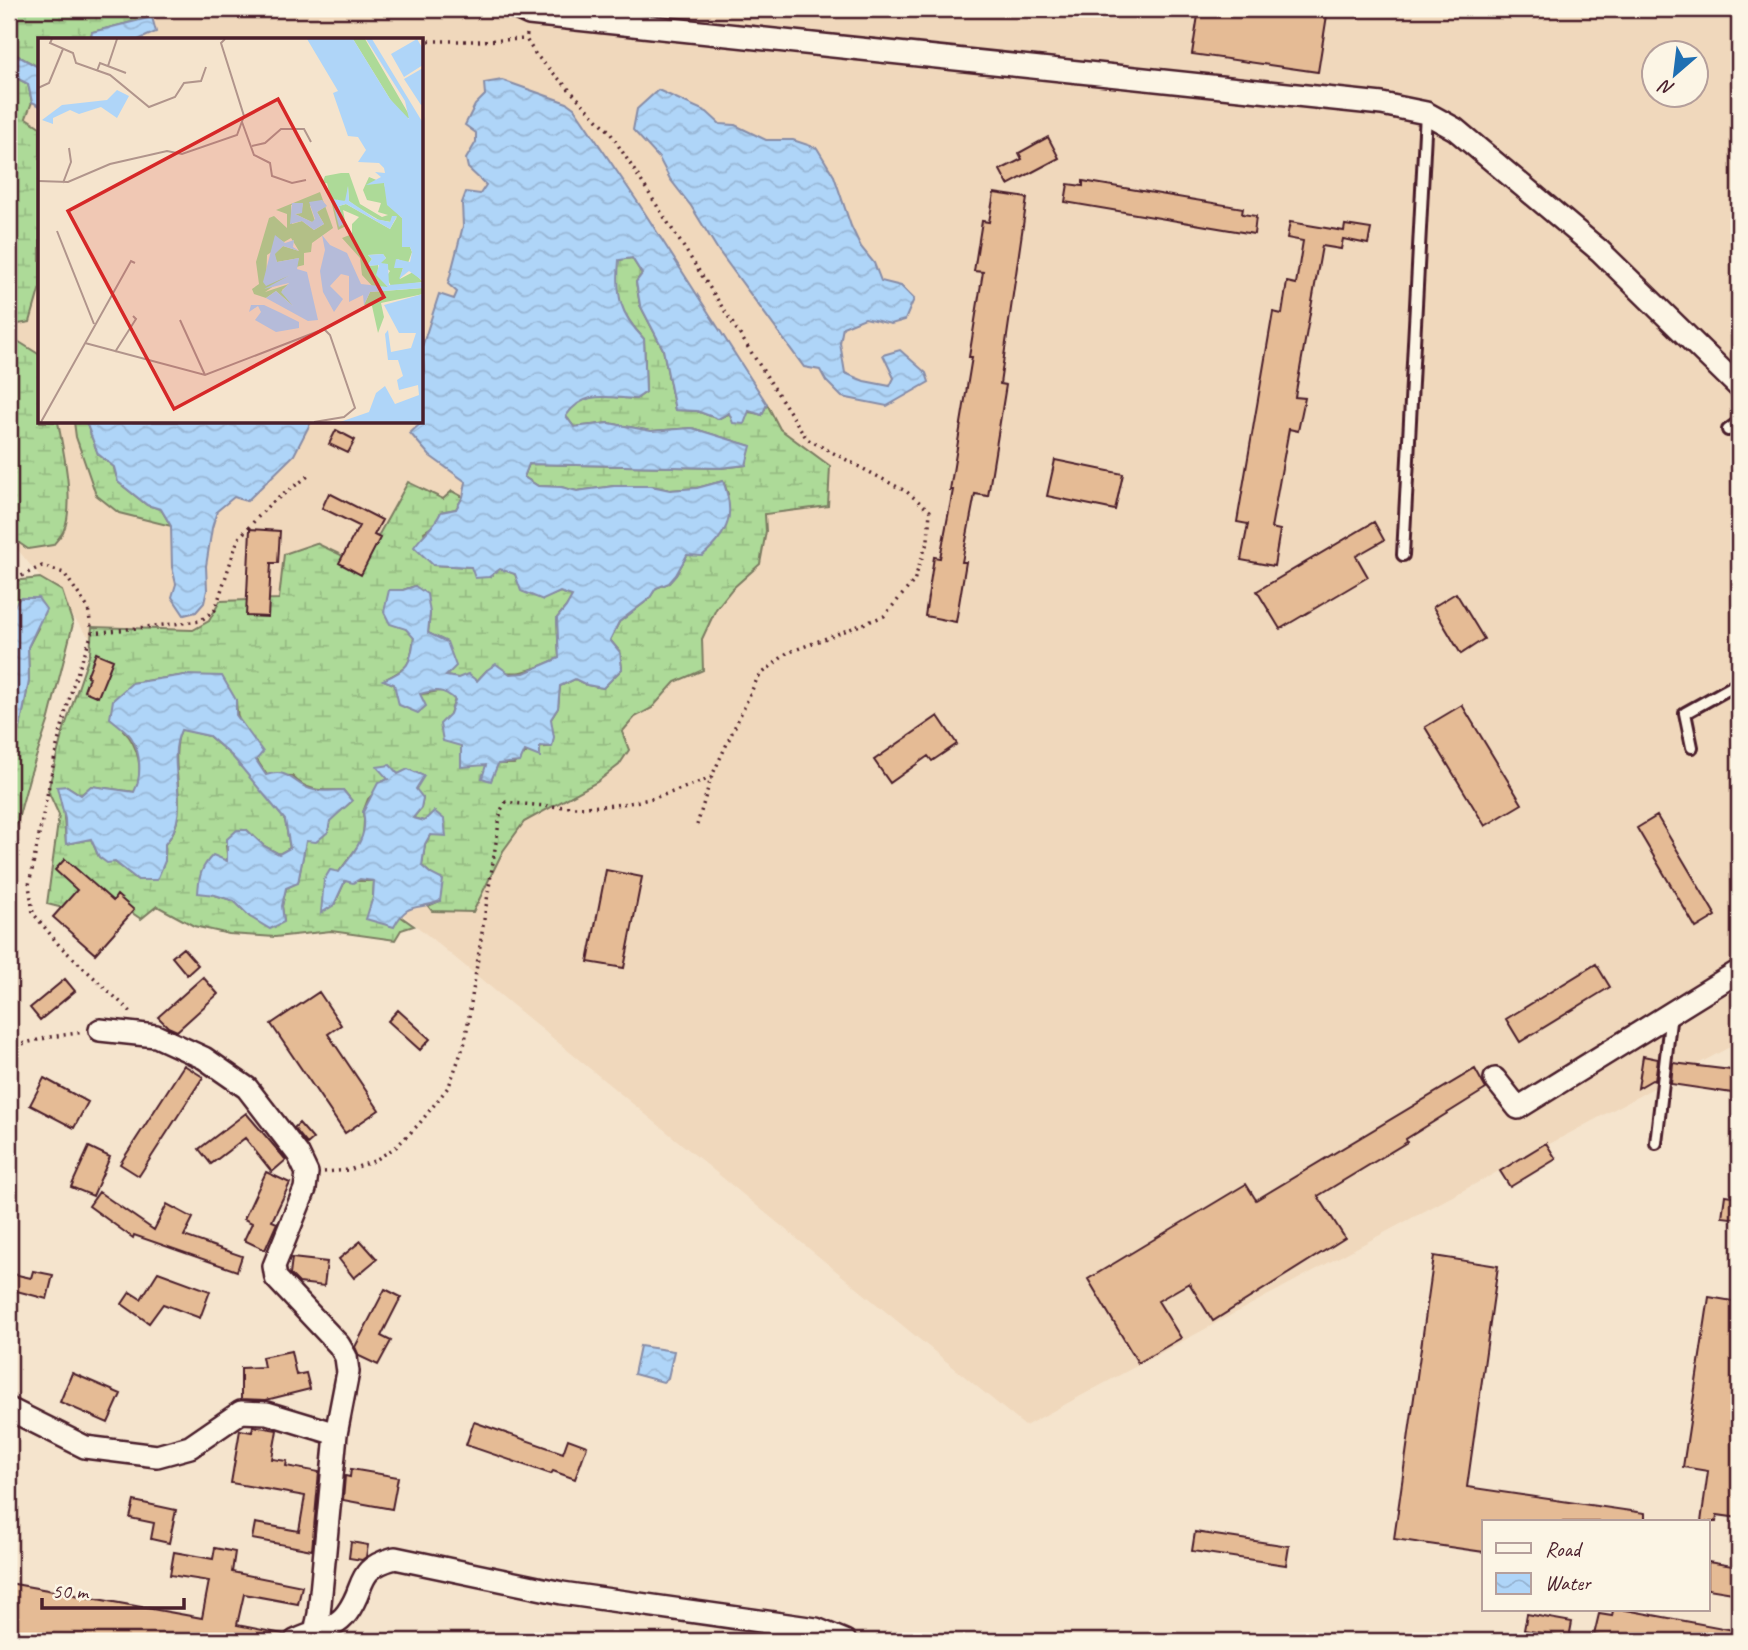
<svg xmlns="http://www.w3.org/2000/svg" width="1748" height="1650" font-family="Caveat,sans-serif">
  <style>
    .built { fill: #f0d8bc; fill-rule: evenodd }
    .wetland { fill: url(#wetland-marsh); stroke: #7c7c62; stroke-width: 2; fill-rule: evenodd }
    .water { fill: url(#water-waves); stroke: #878ca6; stroke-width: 2 }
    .building { fill: #e5bb95; stroke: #4a1f2b; stroke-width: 2 }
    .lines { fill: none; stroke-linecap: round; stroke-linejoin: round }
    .service-casing { stroke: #4a1f2b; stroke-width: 16 }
    .minor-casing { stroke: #4a1f2b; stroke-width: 26 }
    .path { stroke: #4a1f2b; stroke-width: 3.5; stroke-dasharray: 2 5; stroke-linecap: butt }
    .service { stroke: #fcf5e5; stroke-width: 10 }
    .minor { stroke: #fcf5e5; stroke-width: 21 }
    .inset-road { fill: none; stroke: #b1958c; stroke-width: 2 }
    .view { fill: #d62828; fill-opacity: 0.15; stroke: #d62828; stroke-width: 3.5 }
    .inset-edge { fill: none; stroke: #4a1f2b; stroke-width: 3.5 }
  </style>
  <defs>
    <pattern id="wetland-marsh" width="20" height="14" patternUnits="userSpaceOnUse" patternTransform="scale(1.75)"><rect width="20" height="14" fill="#adda98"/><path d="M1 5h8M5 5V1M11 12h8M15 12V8" fill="none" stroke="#96bb83"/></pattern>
    <pattern id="water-waves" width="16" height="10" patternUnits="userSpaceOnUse" patternTransform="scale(1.75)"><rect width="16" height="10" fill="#afd5f8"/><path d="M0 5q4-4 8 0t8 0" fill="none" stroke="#98b6d5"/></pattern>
  </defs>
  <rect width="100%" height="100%" fill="#f5e4cd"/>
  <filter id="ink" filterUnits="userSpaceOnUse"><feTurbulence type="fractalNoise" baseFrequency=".0143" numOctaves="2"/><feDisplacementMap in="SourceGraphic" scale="14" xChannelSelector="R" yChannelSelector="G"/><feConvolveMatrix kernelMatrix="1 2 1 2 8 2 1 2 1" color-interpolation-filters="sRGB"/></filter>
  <g filter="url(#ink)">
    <!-- built -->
    <path class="built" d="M9,9H1739V1042L1025,1426L140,699L9,539V74L32,102L40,106V422H86L98,454L161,509L171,526L172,567L176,584L172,597L207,590L206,566L212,528L217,511L234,497L248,501L294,455L311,422H422V40H138L156,31L152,17L92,32L90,40H40V68L9,51ZM1654,52H1696V94H1654Z"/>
    <!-- wetland -->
    <path class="wetland" d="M9,9H154L152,17L92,32L90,40H40V68L9,51Z
      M9,74L28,84L32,102L26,118L40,127V287L30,322L18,324L16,340L40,355V422H58C63,449 76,506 63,532C61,536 56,541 53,545L28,549L9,536Z
      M632,258L642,274L636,282L640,305L663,349L675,410L697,411L718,419C733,410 746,410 762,415L767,404L780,429L830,466L828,506L765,514L766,531L760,564L732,589L716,609L702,639L703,670L675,682L652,708L635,717L622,732L629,750L619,765L597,782L524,822L503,851L473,912L432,911L428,906L440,901L431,874L422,866L425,844L430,835L424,821L413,818L421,808L423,798L398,774L388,779L368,799L363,812L364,820L363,839L339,872L334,905L345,881H374L373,897L414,926L401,930L395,940L331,931L275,937L229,934L194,926L157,906L141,919L122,906L99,917L47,904L59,815L48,791L62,735L90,653L92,627L193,630L209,621L220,601L279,599L284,554L316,543L362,565L408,482L443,499L452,491L463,497L456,509L441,512L436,524L424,532L433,565L471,567L489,577L500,568L515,574L522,591L543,599L560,592L573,596L566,607L557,618L559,658C528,672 521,676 487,670L477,681L445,676L447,642L428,633L430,613L415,586L403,590L406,629L414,637C410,667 409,667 384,680C395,684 406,691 417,693C434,697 437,683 455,699L450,714L461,746L498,764H514C525,751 534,746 551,747V719L558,708L560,686L575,679L587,685L603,688L622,669L620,652L610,640L619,622L649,599L656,588L669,583L676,575L687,555L728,494L723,481L697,488L670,490L651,486H614L577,491L561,487L538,486L524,477L529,464L721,468L746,465L750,446L692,428L651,431L609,423L574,427L565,415C586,389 606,397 636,399L646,392L644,339C618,311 616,297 618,260ZM185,675L236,700C236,726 252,754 267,775L292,776C307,792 322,791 343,790L352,801L306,840L298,882L286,888L282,906L284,921L250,917L235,901L215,895L228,861L226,846L247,830L264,846L279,854L290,848L285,820L251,776L232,756L209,736L181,729C166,765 194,813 165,844V861L138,880L115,862L99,857L91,839L66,844L63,804L67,786L81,795L91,786L135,792C144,772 139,745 123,730L132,683Z
      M74,422H86L98,454L114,467L118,482L147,505L161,509L171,526L119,513L96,495L76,437Z
      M40,578L62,591L73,624L48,722L30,775L17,823L9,862V748L20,728L29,681L28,647L38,628L12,606L9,612V583L12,581Z"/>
    <!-- water -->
    <path class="water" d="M152,17L156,32L138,40H90L92,32Z
      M9,51L40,68V106L32,102L28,84L9,74Z
      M502,80L567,103L574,108L639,204L767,404L762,415L749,411L744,424L733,423L729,413L718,419L697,411L675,410L663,349L640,305L636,282L642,274L632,258L619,260C616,295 619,313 644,339L646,392L636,399C608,398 584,389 566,416L574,427L609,423L651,431L692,428L751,446L746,465L720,468L529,464L524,477L538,486L561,487L577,491L614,486H651L670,490L697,488L723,481C736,515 729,533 702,556L687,555L676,575L669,583L656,588L649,599L619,622L610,640L620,652L622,669L603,688L587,685L575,679L560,686L558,708L551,719L554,737L552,747L540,746V757L525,751L520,762L498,764L491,781L482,778L486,765L461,767V746L443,741L440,724L450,714L455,700C443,688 434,690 420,694L426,706L418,713L399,705L394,684L383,680C408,670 411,664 414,638L406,629L390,624L384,612L389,590H403L415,586L427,594L430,613L428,633L447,642L456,666L446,676L458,678L468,674L477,681L487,670L496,664L510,674L524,673L559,658L557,618L566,607L572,596L560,592L543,600L521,591L515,574L500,569L489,577L475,578L471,567L433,565L414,547C423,534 435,526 441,512L456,509L463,497L466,482L430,456L410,433L422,422L424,370L422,347L439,294L454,299L457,292L448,284L463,226L462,203L466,192L480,194L486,185L468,168L466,159L476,142V133L465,125L475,105L485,95L484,83Z
      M658,90L707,112L720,124L735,125L766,140H793L817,148L834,176L851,226L861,247L874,263L881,281L901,286L914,299L905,320L891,324L865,318L843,327L840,343L845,373L864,381L890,386L894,378L883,355L900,350L926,373L929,382L887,406L842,397L826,381L820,370L804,367L718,250L691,206L670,179L659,158L633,130L637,109Z
      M86,422H311L294,455L247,501L234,497L217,511L212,528L206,566L207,590L204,603L196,612L184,615L172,597L176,584L172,567L171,526L161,509L147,505L118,482L114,467L98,454Z
      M20,598H38L46,609L28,647L29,681L20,728L9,748V612Z
      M185,675L222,676L236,700V715L263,752L256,760L266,775C291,767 293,786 314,790C323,792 334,790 343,790L352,801L330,821L328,832L316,842L306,841L298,883L286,888L282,906L284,922L270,929L250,917L234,901L215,895L198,893C199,876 201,867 213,855L227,861V839L237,830H247L264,846L279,854L290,848L285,820L232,756L209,736L181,730C164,766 195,811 165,844V861L157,880H138L115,862L107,863L99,857L91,839L66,844L65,819L57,787L67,786L81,795L91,786L134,792C142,777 141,752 131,737C126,730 117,724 110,718L113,700L132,683Z
      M390,765L398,774L408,769L424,776L416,789L423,798L421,808L413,818L424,821L434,811L444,819L446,836L430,835L425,844L422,866L431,874L443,880L440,901C417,911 408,900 394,927L366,919L373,897L374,881L360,879L353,883L345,881L334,905L321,913L324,880L330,870L339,872C353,853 369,837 363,812L378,783L388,779L377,767Z
      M640,1346L674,1351L668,1378L663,1382L634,1374Z"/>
    <!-- building -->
    <path class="building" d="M1199,9H1328L1318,72L1192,54Z
      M1048,137L1059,158L1008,185L1000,170L1022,159L1019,153Z
      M1083,181L1243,208L1242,214L1256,216L1254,234L1065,202L1068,184L1083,186Z
      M994,193L1027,198L1000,384L1006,385L988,496L975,494L962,562H966L956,622L925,616L934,557L940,558L953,490H950L972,357H969L983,272L974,271L982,221L989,222Z
      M1290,222L1344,231L1345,225L1371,229L1368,244L1343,239L1341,249L1322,246L1295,397L1305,398L1298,431L1289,429L1271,528L1280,530L1274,566L1241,560L1248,524L1237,522L1273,312L1282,314L1287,282L1296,284L1303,241L1287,238Z
      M336,430L355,440L348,453L329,444Z
      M1055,460L1123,474L1115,510L1047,496Z
      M329,493L382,520L374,535L380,538L361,575L339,563L359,526L322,508Z
      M1374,522L1384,540L1356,556L1368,577L1280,629L1257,591Z
      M250,529L280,531L278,563H271L268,617L246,616Z
      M1456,593L1484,639L1461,654L1433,607Z
      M96,653L113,660L98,697L84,691L89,677L87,676Z
      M1462,705L1522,804L1485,826L1425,727Z
      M938,716L957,744L932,761L928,756L890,783L874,760Z
      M1657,816L1716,916L1696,928L1637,828Z
      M65,859L113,901L117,895L134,910L95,954L53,917L77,890L55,870Z
      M606,870L642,877L624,968L588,962Z
      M183,948L198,965L187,975L172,957Z
      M1596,964L1610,987L1520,1042L1506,1019Z
      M203,977L218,994L177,1031L168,1027L158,1017Z
      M65,979L75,991L40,1020L30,1008Z
      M319,992L341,1025L328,1034L379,1110L345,1133L271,1024Z
      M398,1010L430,1039L420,1050L388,1021Z
      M1643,1056L1658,1059L1655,1081L1652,1080L1638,1088Z
      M1673,1063L1739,1071V1094L1671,1084Z
      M184,1065L203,1077L139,1176L120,1164Z
      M1475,1069L1486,1089L1406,1139L1407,1142L1318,1196L1345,1238L1213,1321L1189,1283L1158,1301L1181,1338L1138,1363L1088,1279L1246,1184L1256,1200Z
      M44,1078L88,1102L74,1128L30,1105Z
      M246,1113L286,1160L272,1172L245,1138L211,1164L199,1149Z
      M299,1123L313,1139L307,1144L294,1128Z
      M1546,1143L1556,1159L1510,1187L1500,1171Z
      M89,1147L110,1157L93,1196L71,1187Z
      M266,1172L290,1183L272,1221L277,1223L265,1250L244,1240L252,1223L244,1219Z
      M99,1192L154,1230L167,1204L193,1218L184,1236L242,1256L237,1271L134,1235L133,1238L89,1206Z
      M1725,1195L1739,1197V1219L1722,1217Z
      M361,1241L377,1259L354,1278L339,1259Z
      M1434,1256L1498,1266L1467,1487L1645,1513V1522H1484V1552L1394,1539Z
      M292,1258L327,1262L324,1286L299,1283L290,1274Z
      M33,1271L53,1275L47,1299L9,1289V1273L31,1278Z
      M158,1272L210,1291L200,1318L163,1304L149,1323L122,1304L130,1292L141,1299Z
      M385,1289L401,1297L381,1336L391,1341L378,1365L359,1356L355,1347Z
      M1709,1297L1739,1302V1518L1717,1515L1716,1522H1701L1708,1471L1683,1467Z
      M291,1351L296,1375L306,1373L310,1389L266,1400L241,1399V1368L264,1367L262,1357Z
      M72,1373L121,1394L108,1423L60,1402Z
      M474,1422L563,1453L568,1439L587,1446L575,1479L553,1471L551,1474L466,1445Z
      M253,1426L277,1430L272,1459L287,1461L286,1466L319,1472L312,1550L252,1539L255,1523L299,1531L305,1496L231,1483L240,1430L252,1432Z
      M351,1469L398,1477L392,1509L343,1500L345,1476L350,1477Z
      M134,1501L176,1510L169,1543L151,1539L154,1523L130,1518Z
      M1195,1532L1289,1546L1286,1565L1192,1551Z
      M351,1542L368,1545L366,1557L362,1560L349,1558Z
      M215,1548L235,1552L232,1572L302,1586L298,1604L244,1594L237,1625L283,1634L282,1641H42L9,1635V1583L202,1618L209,1581L170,1575L174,1552L213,1559Z
      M1708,1562L1739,1567V1594L1708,1589Z
      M1613,1610H1626L1739,1631V1641H1625L1594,1635L1599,1614L1612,1616Z
      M1527,1614L1572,1622L1569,1638L1524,1630Z"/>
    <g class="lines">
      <!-- service casing -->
      <g class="service-casing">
        <path id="service" d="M1728,430L1739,422
          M1403,555L1426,113
          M1692,747L1685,713L1739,683
          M1656,1143L1671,1013"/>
      </g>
      <!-- minor casing -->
      <g class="minor-casing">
        <path id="minor" d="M518,9L529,14L1382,104L1426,113L1455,129L1600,251L1739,387
          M100,1030L156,1036L204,1058L247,1088L298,1154L307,1173L305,1189L274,1266L276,1278L339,1345L346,1357L348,1372L336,1434L319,1614L315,1632
          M1495,1079L1518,1108L1739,971
          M9,1409L85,1447L157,1456L190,1447L241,1412L267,1413L336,1434
          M295,1641C312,1632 335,1630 347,1613C367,1586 354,1569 395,1558L562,1593L816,1629L845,1641"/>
      </g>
      <!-- path -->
      <path class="path" d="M527,34L526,39L536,55L609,131L807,439L907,492L930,511L928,540L914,581L884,616L787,653L758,677L711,778L697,825
        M422,41H478L526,39
        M9,582L42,566L64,573L88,608L92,633L73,685L57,746L29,885L33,913L59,945L131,1012
        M92,633L200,621L215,610L238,539L269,505L311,474
        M9,1047L50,1037L84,1032
        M324,1172L349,1170L374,1161L396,1147L419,1124L449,1086L465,1042L501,810L506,802C554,808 602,810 649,799C670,794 691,785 711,778"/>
      <!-- service -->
      <use href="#service" class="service"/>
      <!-- minor -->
      <use href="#minor" class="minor"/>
    </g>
  </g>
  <!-- overview -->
  <g transform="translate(38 38)">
    <rect width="385" height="385" fill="#f5e4cd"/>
    <path d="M315,1H327L373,80H367L352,61ZM303,135H311L322,166L344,179L350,177L340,174L343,165L329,162L325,152L331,139L346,145L351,167L364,180L365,209H372L374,214L370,225L359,221L365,230L362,241L375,234L385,244L353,248L348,239L352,233L342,225L348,220L345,216L330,217L334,221L329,228L340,227V238L350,249L337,251L324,237L322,220L304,200L314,196V186L321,179L305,172L308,188L300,192L289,145L284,146L287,138ZM310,148L311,163L319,169L341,182L353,184L359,179L352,191L308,166L301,168L305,189L297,170L300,161V165L309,162ZM282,154L295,190L274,205L273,214L266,215V227L258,229L261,220L239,224L236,216L245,208L261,213L253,200L246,204L237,199L235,213L229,217L228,247L252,237L227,254L251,246L244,252L255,268L238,253L228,260L216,256L214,251L221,246L218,224L231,180L236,178L249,190V176L238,172ZM284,162L288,168L279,174L286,186L276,192L264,183L254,186L253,167L265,165L263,175L257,176L274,184L277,183L272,168ZM385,250V256L343,265L346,279L340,295L334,268L326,267L332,254Z" fill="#adda98" fill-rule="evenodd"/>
    <path d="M269,1H315L352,61L371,81L367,63L328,1H334L385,85V243L371,233L361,241L365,230H356L358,221L372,224L374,214L372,209H364V180L349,167L346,145L328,147L343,139L337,134L347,135L346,130L341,125L320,124L328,112L320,99L310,98L295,55L300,53ZM379,1L385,11V27L366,39L353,16ZM385,30V66L383,67L366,41ZM79,52L91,58L79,80L63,69L41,76L32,72L15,80V86L4,82L24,67L69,62ZM310,148L311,163L338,181L352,184L354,178H359L352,191L308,166L301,168L306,185L301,189L294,161L307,163ZM284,162L289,168L279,174L286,186L276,192L264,183L252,186L254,165H265L264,175L257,176L274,184L277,181L271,164ZM237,197L247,205L256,202L255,209L261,213L245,208L237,216L239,224L261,220L259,231L269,234L280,282L270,283L228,260L238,253L255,268L243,254L251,245L226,251L252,237L228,248L225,244ZM284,197L292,207L309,215L323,246L350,249L338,237L341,227L329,228L334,221L330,217L345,216L348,220L343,225L350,226L351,247L385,244V250L332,254L326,267L325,257L311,264V238L303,236L292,248L305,261L296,274L285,254L282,233L287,212ZM385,256V384H302L331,374L338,355L347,348L357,366L381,357L380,347L361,352L359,342L365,338L360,322H350L347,296L350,292L353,314L373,310L378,295H361L346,267ZM213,267H226L243,275L261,284V290L238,294L217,282L223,274L220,268L211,274Z" fill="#afd5f8"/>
    <path class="inset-road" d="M14,1L12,5L35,15L38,25L72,37L111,69L137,59L146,45L163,43L168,29M70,28L79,1M59,33L62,25L88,35M0,50L11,45L25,11M204,84L216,117L232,125L234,138L254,145L268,142M214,108L227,105L243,91H266L273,104M0,143L30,144L72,126L129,113L144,116L199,97L206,78L183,5L187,1M25,145L33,124L31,110M19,193L56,286M142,282L167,337M47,305L167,337L286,291L292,297L317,370L306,379L276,384M77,314L98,281L95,278M3,384L93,223L97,225"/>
    <path class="view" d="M240,61L346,259L136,371L30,173Z"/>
    <rect width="385" height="385" class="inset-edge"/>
  </g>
  <!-- margin -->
  <rect width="1748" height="1650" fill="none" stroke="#fcf5e5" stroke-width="35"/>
  <rect x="18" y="18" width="1713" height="1615" fill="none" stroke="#4a1f2b" stroke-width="2.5" filter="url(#ink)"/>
  <!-- legend -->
  <rect x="1482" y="1520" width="228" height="91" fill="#fcf5e5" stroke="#b59f9b" stroke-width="2"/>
  <rect x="1496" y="1543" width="35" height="10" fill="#fcf5e5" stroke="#b59f9b" stroke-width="2"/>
  <text x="1545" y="1556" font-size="21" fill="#4a1f2b">Road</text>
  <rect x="1496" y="1573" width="35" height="21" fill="url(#water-waves)" stroke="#b59f9b" stroke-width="2"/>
  <text x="1545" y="1590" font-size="21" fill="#4a1f2b">Water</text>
  <!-- north arrow -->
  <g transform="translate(1675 74) rotate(208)"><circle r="33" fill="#fcf5e5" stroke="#b59f9b" stroke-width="2"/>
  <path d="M0-5L12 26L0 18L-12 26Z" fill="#1f6fb2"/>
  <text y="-10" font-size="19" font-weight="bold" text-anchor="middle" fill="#4a1f2b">N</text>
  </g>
  <!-- scale -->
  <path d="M42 1598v10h142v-10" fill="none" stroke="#4a1f2b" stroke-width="3.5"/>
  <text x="52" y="1598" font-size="21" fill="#4a1f2b" stroke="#fcf5e5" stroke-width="5" paint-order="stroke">50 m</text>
</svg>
